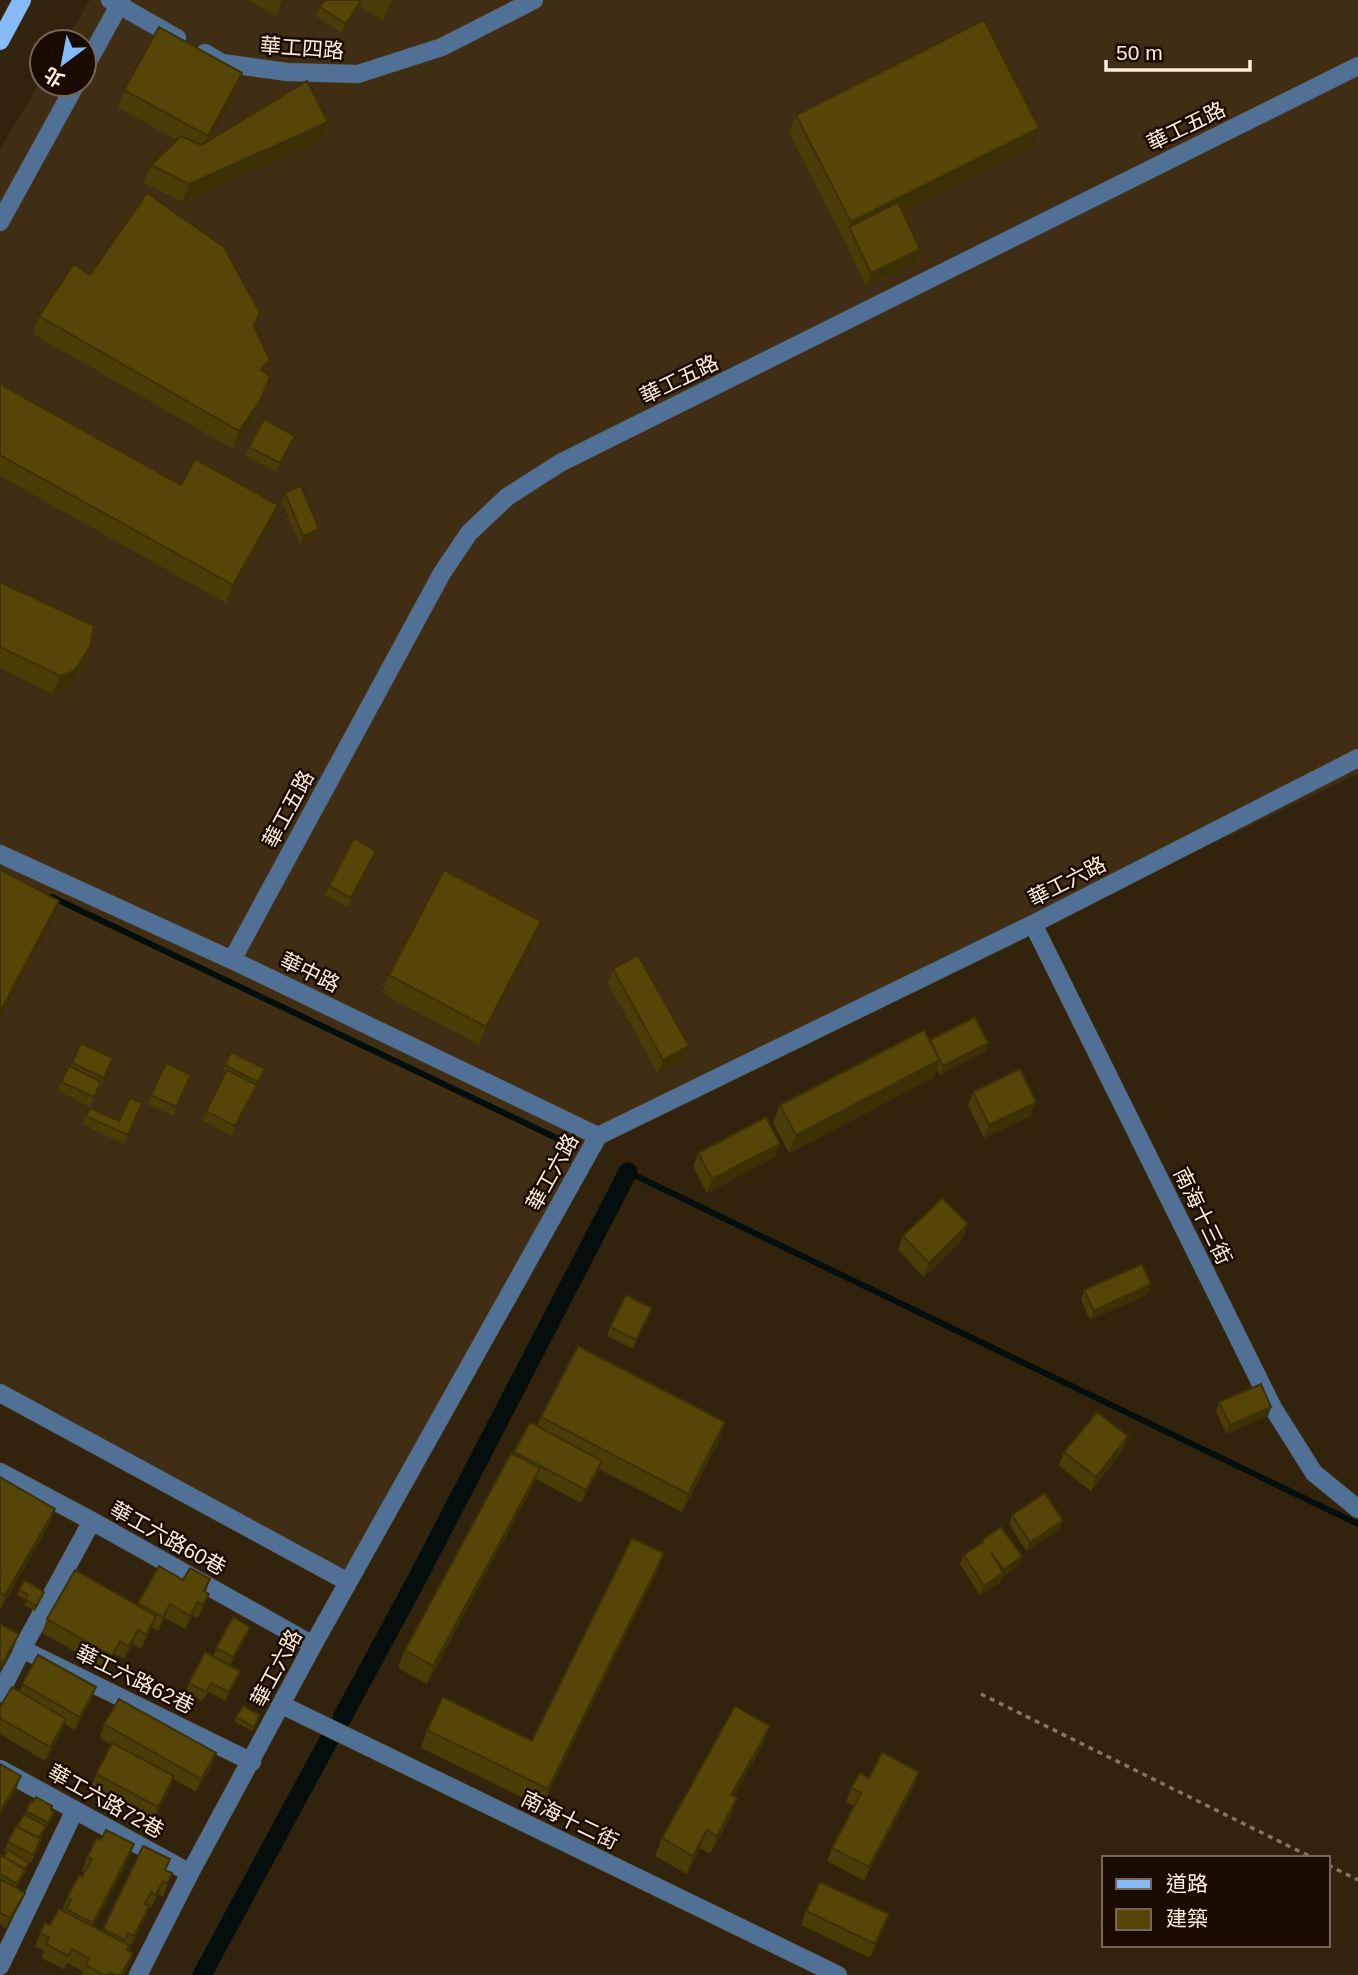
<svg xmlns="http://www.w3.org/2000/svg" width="1358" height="1975" font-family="Arial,'Noto Sans TC',sans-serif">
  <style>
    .built { fill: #3f2d14 }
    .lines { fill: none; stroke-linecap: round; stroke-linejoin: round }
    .stream { stroke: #030e0d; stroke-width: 6 }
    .canal { stroke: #030e0d; stroke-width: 19 }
    .minor-casing { stroke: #4f4029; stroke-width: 19 }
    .major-casing { stroke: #4f4029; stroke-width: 19 }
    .path { stroke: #857660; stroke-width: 3.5; stroke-dasharray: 5 5; stroke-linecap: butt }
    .minor { stroke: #517096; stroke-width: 18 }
    .major { stroke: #86baf9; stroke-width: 18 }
    .wall { fill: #493c06 }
    .shaded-wall { fill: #3c3105 }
    .building { fill: #554607; stroke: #3c3105; stroke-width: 2 }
    .labels { text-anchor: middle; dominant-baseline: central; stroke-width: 5; stroke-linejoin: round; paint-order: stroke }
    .street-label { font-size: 21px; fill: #ffefda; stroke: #1a0b00 }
  </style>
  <rect width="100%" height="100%" fill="#32230c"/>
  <!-- built -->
  <path class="built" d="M90,0H1358V774L598,1136L348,1582L0,1393V148L42,79V84H84V42H65Z"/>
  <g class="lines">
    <!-- stream -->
    <path class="stream" d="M52,897L571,1145
      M628,1172L1358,1524"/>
    <!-- canal -->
    <path class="canal" d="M342,1718L417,1579L628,1172
      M202,1975L330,1738"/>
    <!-- minor casing -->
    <g class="minor-casing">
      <path id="minor" d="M110,0L177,38
        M205,53L222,63L287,72L358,74L442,47L534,0
        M84,69L122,0
        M0,222L76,84
        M0,854L232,960L598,1136
        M1033,924L1273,1408L1314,1473L1358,1509
        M232,960L442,573L469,533L507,497L560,463L1358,66
        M0,1393L348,1582
        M0,1472L92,1521L313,1645
        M0,1636L22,1649L252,1762
        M0,1693L22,1649L92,1521
        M282,1705L838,1975
        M0,1769L190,1873
        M0,1966L75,1810
        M138,1975L190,1873L313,1645L598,1136L1033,924L1358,758"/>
    </g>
    <!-- major casing -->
    <g class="major-casing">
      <path id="major" d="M0,41L22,0"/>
    </g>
    <!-- path -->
    <path class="path" d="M981,1694L1313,1858
      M1328,1865L1358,1880"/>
    <!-- minor -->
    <use href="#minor" class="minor"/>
    <!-- major -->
    <use href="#major" class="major"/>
  </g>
  <!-- wall -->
  <path class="wall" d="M248,0H285L276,16Z
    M325,0H397L383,21L360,6L342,33L316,16L320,7Z
    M124,90L236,91L208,141L322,140L182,202L144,183L151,165L177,140L118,108Z
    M796,115L1039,128L1033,146L902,211L915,263L866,286L844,240L789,133Z
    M90,275L254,327L270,360L265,372L264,395L253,419L233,449L33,334L39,316Z
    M0,384L181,485L278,505L271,523L226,603L0,476Z
    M295,436L291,445L277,472L246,456L249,447Z
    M285,493L319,529L315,539L300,545L282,502Z
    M0,582L90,647L84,665L68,689L53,694L0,668Z
    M376,851L373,860L348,907L325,895L329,886Z
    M541,921L535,939L479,1045L382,993L389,975Z
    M613,969L684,1060L658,1074L608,983Z
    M930,1040L985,1052L940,1075L937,1069L933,1078L789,1153L773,1123L780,1105Z
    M81,1043L113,1058L101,1087L100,1086L90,1107L58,1091L61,1082L70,1067Z
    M225,1065L261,1079L232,1136L202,1120L206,1111L224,1075L222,1074Z
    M188,1084L173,1116L147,1104L151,1095Z
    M973,1092L1031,1116L984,1138L968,1105Z
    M139,1113L124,1144L83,1125L86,1116L119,1121Z
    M780,1144L775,1157L707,1193L693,1167L698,1153Z
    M903,1236L963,1238L924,1277L898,1250Z
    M1084,1290L1148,1294L1090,1320L1081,1300Z
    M652,1308L633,1349L607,1336L610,1327Z
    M1219,1402L1271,1407L1268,1416L1226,1434L1216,1411Z
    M541,1417L719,1441L682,1512L599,1469L581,1503L536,1479L533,1486L427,1684L398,1668L405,1650L514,1452L537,1426Z
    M1128,1436L1123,1450L1091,1491L1059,1466L1064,1452Z
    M0,1477L48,1527L0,1610Z
    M1012,1515L1063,1521L1059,1530L1026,1551L1009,1524Z
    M982,1540L1019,1566L1001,1578L1000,1583L980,1595L960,1564L964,1555L981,1543Z
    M657,1571L542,1807L421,1748L427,1730L532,1741Z
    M210,1579L206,1592L204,1607L198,1618L193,1616L185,1629L165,1618L158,1631L152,1628L141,1649L133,1644L124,1659L115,1654L107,1669L42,1633L47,1619L137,1605L138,1603L183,1580Z
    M19,1590L43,1596L35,1611L24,1605L26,1600L17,1595Z
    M250,1627L247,1636L230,1666L240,1671L237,1680L225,1701L208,1692L202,1701L186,1692L189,1683L213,1657L216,1648Z
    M22,1684L91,1701L75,1730L64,1724L61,1733L45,1761L0,1734V1707L20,1692Z
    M260,1715L252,1731L235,1722L236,1717Z
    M104,1724L216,1753L211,1767L196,1792L173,1779L169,1790L153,1821L91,1787L96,1774L111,1745L100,1738Z
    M763,1744L734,1796L731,1816L710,1854L700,1848L687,1874L655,1856L662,1838Z
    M919,1772L914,1786L864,1881L827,1861L832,1848L854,1806L846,1802L851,1788L869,1778Z
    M51,1810L54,1812L53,1816L40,1839H41L38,1849L30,1864L29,1863L22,1879L16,1888L25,1893L21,1903L6,1928L0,1924V1858L4,1857L6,1852L4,1851L8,1842L26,1811Z
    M101,1840L134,1844L129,1858L93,1927L102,1931L143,1846L166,1870L172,1873L163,1897L158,1894L151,1908L149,1907L144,1920L129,1950L128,1949V1966L123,1975H82L83,1971L67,1963L64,1969L41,1958L44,1951L35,1947L40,1933L50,1925L62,1911L67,1898L85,1872L82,1871L87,1857Z
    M806,1911L884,1928L870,1958L801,1925Z"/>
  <!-- shaded-wall -->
  <path class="shaded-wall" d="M282,0H285L276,16Z
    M361,0H362L360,6L342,33L346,24Z
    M392,0H397L383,21L390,3Z
    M242,73L236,91L201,154L208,136Z
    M328,122L322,140L182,202L189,184Z
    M1039,128L1033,146L854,236L849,227L851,222Z
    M920,249L915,263L866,286L871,273Z
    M270,360L263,378L261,369Z
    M270,377L253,419L233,449L239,431Z
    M295,436L291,445L277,472L280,463Z
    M278,505L271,523L226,603L233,585Z
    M319,529L315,539L300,545L303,536Z
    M90,647L84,665L68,689L53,694L60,676Z
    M376,851L373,860L348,907L351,898Z
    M59,901L52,919L0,1018V1012Z
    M541,921L535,939L479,1045L486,1027Z
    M988,1043L985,1052L940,1075L943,1066Z
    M689,1046L684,1060L658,1074L663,1060Z
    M940,1060L933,1078L789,1153L796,1135Z
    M265,1069L261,1079L232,1136L235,1126Z
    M1036,1102L1031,1116L984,1138L989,1125Z
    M780,1144L775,1157L707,1193L712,1179Z
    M968,1224L963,1238L924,1277L929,1263Z
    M1151,1284L1148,1294L1090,1320L1094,1311Z
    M652,1308L649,1317L633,1349L636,1340Z
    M1271,1407L1268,1416L1226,1434L1230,1425Z
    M725,1422L719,1441L682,1512L688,1494Z
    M1128,1436L1123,1450L1091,1491L1096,1477Z
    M602,1461L597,1474L581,1503L586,1490Z
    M540,1468L533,1486L427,1684L433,1666Z
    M55,1509L48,1527L0,1610L5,1595Z
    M1063,1521L1059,1530L1026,1551L1030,1542Z
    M664,1553L657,1571L542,1807L548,1789Z
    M1022,1556L1019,1566L1001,1578L1000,1583L980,1595L984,1586L1002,1574L1004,1570Z
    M209,1594L204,1607L198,1618L203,1605Z
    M198,1602L193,1616L185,1629L190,1616Z
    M170,1604L165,1618L158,1631L163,1617Z
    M156,1616L151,1630L141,1649L146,1635Z
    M250,1627L247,1636L230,1666L233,1657Z
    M138,1630L133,1644L124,1659L129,1646Z
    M19,1634L12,1652L0,1674L1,1666Z
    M120,1641L115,1654L107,1669L112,1656Z
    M240,1671L237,1680L225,1701L229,1692Z
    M96,1687L91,1701L75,1730L80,1717Z
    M66,1719L61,1733L45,1761L50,1747Z
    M770,1726L763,1744L725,1813L731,1795Z
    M216,1753L211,1767L196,1792L201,1779Z
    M919,1772L914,1786L864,1881L869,1867Z
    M21,1776L16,1790L0,1817V1812Z
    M174,1776L169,1790L153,1821L158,1807Z
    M737,1798L731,1816L710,1854L717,1836Z
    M707,1830L700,1848L687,1874L693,1856Z
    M134,1844L129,1858L88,1937L93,1923Z
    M29,1863L22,1879L13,1893L17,1884Z
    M163,1881L158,1894L151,1908L156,1895Z
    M25,1893L21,1903L6,1928L10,1918Z
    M149,1906L144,1920L129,1950L134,1936Z
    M889,1914L884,1928L870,1958L875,1944Z
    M133,1953L128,1966L123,1975H121Z"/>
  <!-- building -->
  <path class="building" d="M325,0H361L346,24L320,7Z
    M984,20L1039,128L851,222L796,115Z
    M159,27L242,73L208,136L124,90Z
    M307,81L328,122L189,184L151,165L181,136L201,145Z
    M147,193L224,247L260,313L254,326L270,360L261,369L270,377L260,401L239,431L39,316L74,264L90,275Z
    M898,202L920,249L871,273L849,227Z
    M0,384L181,485L195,459L278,505L233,585L0,455Z
    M264,419L295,436L280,463L249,447Z
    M301,486L319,529L303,536L285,493Z
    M0,582L94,626L90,647L74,671L60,676L0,647Z
    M354,838L376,851L351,898L329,886Z
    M0,869L59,901L0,1012Z
    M444,870L541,921L486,1027L389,975Z
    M638,955L689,1046L663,1060L613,969Z
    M975,1017L988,1043L943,1066L930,1040Z
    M924,1030L940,1060L796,1135L780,1105Z
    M81,1043L113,1058L104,1078L72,1063Z
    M231,1052L265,1069L258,1082L225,1065Z
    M166,1063L191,1075L176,1107L151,1095Z
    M69,1066L101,1082L94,1097L61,1082Z
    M1020,1069L1036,1102L989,1125L973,1092Z
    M227,1070L257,1085L235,1126L206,1111Z
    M130,1098L142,1103L128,1135L86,1116L90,1108L119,1121Z
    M766,1117L780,1144L712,1179L698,1153Z
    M942,1198L968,1224L929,1263L903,1236Z
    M1142,1264L1151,1284L1094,1311L1084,1290Z
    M626,1295L652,1308L636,1340L610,1327Z
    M578,1346L725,1422L688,1494L541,1417Z
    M1261,1384L1271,1407L1230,1425L1219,1402Z
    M1097,1412L1128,1436L1096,1477L1064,1452Z
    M530,1422L602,1461L586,1490L514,1452Z
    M511,1453L540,1468L433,1666L405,1650Z
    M0,1477L55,1509L5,1595L0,1592Z
    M1045,1493L1063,1521L1030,1542L1012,1515Z
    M1001,1527L1022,1556L1004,1570L991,1552L1003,1573L984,1586L964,1555L983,1542L982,1540Z
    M632,1538L664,1553L548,1789L427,1730L443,1697L532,1741Z
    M159,1566L183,1580L190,1568L210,1579L204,1591L209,1594L203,1605L198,1602L190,1616L170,1604L163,1617L138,1603Z
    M75,1570L156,1616L146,1635L138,1630L129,1646L120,1641L112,1656L47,1619Z
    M24,1580L44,1592L36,1606L26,1600L28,1595L19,1590Z
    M233,1617L250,1627L233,1657L216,1648Z
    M0,1624L19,1634L1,1666H0Z
    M205,1652L240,1671L229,1692L211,1683L206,1692L189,1683Z
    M38,1655L96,1687L80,1717L22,1684Z
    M12,1687L66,1719L50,1747L0,1718V1707Z
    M119,1699L216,1753L201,1779L104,1724Z
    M243,1706L260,1715L254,1727L236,1717Z
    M735,1706L770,1726L731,1795L737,1798L717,1836L707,1830L693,1856L662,1838Z
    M112,1743L174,1776L158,1807L96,1774Z
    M882,1752L919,1772L869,1867L832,1848L861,1793L851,1788L860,1773L869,1778Z
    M0,1764L21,1776L0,1812Z
    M36,1797L52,1806L51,1810L54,1812L48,1823L26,1811L31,1801L33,1802Z
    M24,1814L46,1826L39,1838L17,1827Z
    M16,1826L41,1839L33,1855L8,1842Z
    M106,1830L134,1844L93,1923L66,1909L71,1900L67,1898L79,1875L82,1877L92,1859L87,1857L97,1838L101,1840Z
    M143,1846L170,1859L165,1870L172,1873L168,1883L163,1881L156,1895L151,1892L145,1904L149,1906L134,1936L128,1933L125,1940L103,1929Z
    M8,1850L29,1863L25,1869L4,1857Z
    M1,1855L25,1870L17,1884L0,1874V1858Z
    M0,1879L25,1893L10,1918L0,1913Z
    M820,1882L889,1914L875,1944L806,1911Z
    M59,1909L129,1945L127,1950L133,1953L121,1975H115L110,1972L109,1975H104L86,1965L89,1958L72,1949L68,1956L46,1944L49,1938L40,1933L45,1923L50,1925Z"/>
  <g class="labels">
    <!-- street labels -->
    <g class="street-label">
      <text transform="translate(302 48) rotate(4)">華工四路</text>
      <text transform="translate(1186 126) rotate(-26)">華工五路</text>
      <text transform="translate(679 379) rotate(-26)">華工五路</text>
      <text transform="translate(288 809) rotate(-62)">華工五路</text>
      <text transform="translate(1067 881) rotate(-27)">華工六路</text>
      <text transform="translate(310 972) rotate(26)">華中路</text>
      <text transform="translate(552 1172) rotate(-61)">華工六路</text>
      <text transform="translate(1203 1216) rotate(64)">南海十三街</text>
      <text transform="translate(168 1538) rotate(29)">華工六路60巷</text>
      <text transform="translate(276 1668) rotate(-62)">華工六路</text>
      <text transform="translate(135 1679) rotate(26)">華工六路62巷</text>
      <text transform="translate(106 1801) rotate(29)">華工六路72巷</text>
      <text transform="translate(570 1820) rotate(26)">南海十二街</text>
    </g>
  </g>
  <!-- legend -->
  <rect x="1102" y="1856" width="228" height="91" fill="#1a0b00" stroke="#766657" stroke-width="2"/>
  <rect x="1116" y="1879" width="35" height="10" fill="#86baf9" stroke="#766657" stroke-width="2"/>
  <text x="1166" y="1891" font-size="21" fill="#ffefda">道路</text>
  <rect x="1116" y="1909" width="35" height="21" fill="#554607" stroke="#766657" stroke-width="2"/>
  <text x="1166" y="1926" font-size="21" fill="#ffefda">建築</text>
  <!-- north arrow -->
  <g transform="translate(63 63) rotate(212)"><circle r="33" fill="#1a0b00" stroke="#766657" stroke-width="2"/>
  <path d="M0-5L12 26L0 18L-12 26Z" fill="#86bbfb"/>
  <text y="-10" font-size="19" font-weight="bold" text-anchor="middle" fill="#ffefda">北</text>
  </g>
  <!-- scale -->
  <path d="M1106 60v10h144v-10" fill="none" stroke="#ffefda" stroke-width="3.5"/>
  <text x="1116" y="60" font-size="21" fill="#ffefda" stroke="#1a0b00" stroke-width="5" paint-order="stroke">50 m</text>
</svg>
